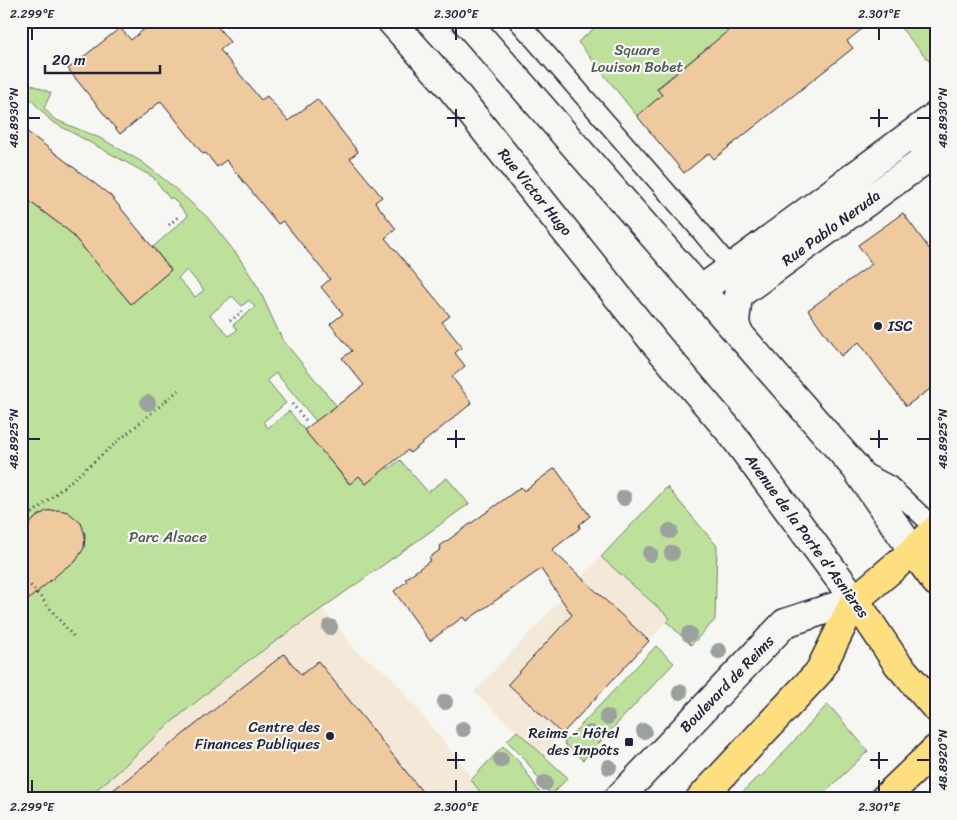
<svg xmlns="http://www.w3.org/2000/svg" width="957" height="820" font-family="Sriracha,sans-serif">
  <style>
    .built { fill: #f4e9d9 }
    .green { fill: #bde19b; stroke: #70826b; fill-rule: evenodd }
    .building { fill: #efca9f; stroke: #22223b }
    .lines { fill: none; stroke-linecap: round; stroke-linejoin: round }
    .lane-casing { stroke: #22223b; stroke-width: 21 }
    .street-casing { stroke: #22223b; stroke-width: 31 }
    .secondary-casing { stroke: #22223b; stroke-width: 31 }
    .primary-casing { stroke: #22223b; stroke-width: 31 }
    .highway-casing { stroke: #22223b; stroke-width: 31 }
    .path { stroke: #22223b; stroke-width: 3; stroke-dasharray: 1 4; stroke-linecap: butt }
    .lane { stroke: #f6f6f2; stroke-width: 18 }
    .street { stroke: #f6f6f2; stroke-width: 28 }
    .secondary { stroke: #f6f6f2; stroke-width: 28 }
    .primary { stroke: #fedf80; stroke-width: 28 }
    .highway { stroke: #fedf80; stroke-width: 28 }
    .tree { fill: #9ba19d }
    .ticks { fill: none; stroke: #22223b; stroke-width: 2 }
    .poi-dot { fill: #22223b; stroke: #f6f6f2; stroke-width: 2 }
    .labels { text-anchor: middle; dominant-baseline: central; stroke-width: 4.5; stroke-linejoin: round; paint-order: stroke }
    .park-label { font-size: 15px; fill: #505b58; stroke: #f6f6f2 }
    .street-label { font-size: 15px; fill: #22223b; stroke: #f6f6f2 }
    .poi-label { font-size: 15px; fill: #22223b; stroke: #f6f6f2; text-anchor: end }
    .neatline { fill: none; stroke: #22223b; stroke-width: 2 }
    .ticks-label { font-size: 12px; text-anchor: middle; fill: #22223b }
  </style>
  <rect width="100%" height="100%" fill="#f6f6f2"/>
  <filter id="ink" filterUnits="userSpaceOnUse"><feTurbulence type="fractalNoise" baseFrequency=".02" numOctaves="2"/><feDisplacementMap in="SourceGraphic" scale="10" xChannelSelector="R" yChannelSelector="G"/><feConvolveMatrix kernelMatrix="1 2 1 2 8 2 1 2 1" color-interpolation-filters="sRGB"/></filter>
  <g filter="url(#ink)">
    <!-- built -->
    <path class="built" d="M601,557L670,618L542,754L474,692Z
      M322,608L358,653L389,674L473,778L471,780L486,799H59Z"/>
    <!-- green -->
    <path class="green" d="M603,21H750L707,48L657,88L662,95L637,116L578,42Z
      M895,21H936L934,67Z
      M21,80L51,93L44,108L54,119L102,139L142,162L170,184L207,217L238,256L258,287L282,339L388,469L400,460L428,492L447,478L469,504L234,671L162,730L118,772L85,799H21V195L70,232L131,304L171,270L153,247L188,216L172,197L170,199L153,177L51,121L21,89ZM187,270L204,290L195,297L178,278ZM232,296L242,306L249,300L255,307L233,325L237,330L229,336L210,315ZM276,373L355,468L376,475L366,484L359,476L349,484L289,411L268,428L263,422L286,403L267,380Z
      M667,487L717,546L715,620L691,645L667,622L670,618L601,557Z
      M656,646L674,663L583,760L564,743Z
      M828,704L868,751L818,799H736L758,776L760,778Z
      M517,731L568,778L552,794L549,793L524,758L507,741Z
      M503,746L520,763L544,799H486L471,780Z"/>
    <!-- building -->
    <path class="building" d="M154,21H213L230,42L220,50L261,100L267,96L288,121L317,99L358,152L350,158L382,197L375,202L396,229L385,238L450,316L442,322L462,347L455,353L465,366L452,377L472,403L410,453L408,450L366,484L359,476L350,484L304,430L364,385L342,358L352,351L330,324L343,314L321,287L330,279L283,221L278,224L226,160L217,167L206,153L203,154L161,101L120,134L68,69L120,28L131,40Z
      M740,21H872L847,41L853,48L714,159L709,153L684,173L637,116L662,95L657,89Z
      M21,127L111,196L171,270L131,304L70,232L21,195Z
      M903,213L936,258V385L906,406L859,342L841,356L808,310L872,264L858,245Z
      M555,468L590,516L579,525L580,528L552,550L649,641L562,734L508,684L572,615L541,569L466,621L463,617L430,641L394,591L407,581L405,579L431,560L429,558L441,549L440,546L521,487L524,491Z
      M59,510L68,512L81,523L85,535L84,548L76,561L65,568L21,606V546L29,525L35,518L46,511Z
      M284,654L301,675L318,661L428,799H102Z"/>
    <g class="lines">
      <!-- lane casing -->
      <g class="lane-casing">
        <path id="lane" d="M518,21L693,222L731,268L735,278
          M860,470L889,485L936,529"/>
      </g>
      <!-- street casing -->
      <g class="street-casing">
        <path id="street" d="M701,290L936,116
          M738,333L735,322L738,295L922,162L936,124
          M618,799L785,623L855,600"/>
      </g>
      <!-- secondary casing -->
      <g class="secondary-casing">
        <path id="secondary" d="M391,21L452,89L654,342L732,434L855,600
          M466,21L855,467L913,551"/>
      </g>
      <!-- primary casing -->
      <g class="primary-casing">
        <path id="primary" d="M936,529L913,551L936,582
          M855,600L897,663L936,708"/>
      </g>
      <!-- highway casing -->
      <g class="highway-casing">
        <path id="highway" d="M700,799L819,672L855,600L913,551
          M884,799L936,749"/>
      </g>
      <!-- path -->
      <path class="path" d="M169,225L179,216
        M230,321L245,310
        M292,404L308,423
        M21,523L180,389
        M21,574L73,636"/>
      <!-- lane -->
      <use href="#lane" class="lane"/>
      <!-- street -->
      <use href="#street" class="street"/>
      <!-- secondary -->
      <use href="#secondary" class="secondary"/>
      <!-- primary -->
      <use href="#primary" class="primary"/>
      <!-- highway -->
      <use href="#highway" class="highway"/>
    </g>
    <!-- trees -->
    <g class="tree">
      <circle cx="148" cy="403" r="8"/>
      <circle cx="624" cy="498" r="8"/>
      <circle cx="670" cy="531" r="8"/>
      <circle cx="672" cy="553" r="8"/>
      <circle cx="650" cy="554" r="8"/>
      <circle cx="330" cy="627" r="8"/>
      <circle cx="689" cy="634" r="8"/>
      <circle cx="719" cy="651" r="8"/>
      <circle cx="680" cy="692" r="8"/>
      <circle cx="445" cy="702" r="8"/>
      <circle cx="607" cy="717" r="8"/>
      <circle cx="463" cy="729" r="8"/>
      <circle cx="644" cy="731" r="8"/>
      <circle cx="590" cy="733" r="8"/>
      <circle cx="501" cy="760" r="8"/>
      <circle cx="609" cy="767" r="8"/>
      <circle cx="545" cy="783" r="8"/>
    </g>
  </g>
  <!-- ticks -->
  <path class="ticks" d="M32,28V40M456,28V40M879,28V40M456,109V127M879,109V127M28,118H40M447,118H465M870,118H888M917,118H930M456,430V448M879,430V448M28,439H40M447,439H465M870,439H888M917,439H930M456,752V769M879,752V769M447,760H465M870,760H888M917,760H930M32,780V792M456,780V792M879,780V792"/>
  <!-- markers -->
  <g class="poi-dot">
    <circle cx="878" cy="326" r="5"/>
    <circle cx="330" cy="736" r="5"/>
    <rect x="624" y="737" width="10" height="10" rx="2.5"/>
  </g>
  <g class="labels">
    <!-- park labels -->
    <g class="park-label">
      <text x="637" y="50">Square<tspan x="637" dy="17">Louison Bobet</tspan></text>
      <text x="168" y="537">Parc Alsace</text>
    </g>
    <!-- street labels -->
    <g class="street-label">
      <text transform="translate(535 192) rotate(51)">Rue Victor Hugo</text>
      <text transform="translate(831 228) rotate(-36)">Rue Pablo Neruda</text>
      <text transform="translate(807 536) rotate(54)">Avenue de la Porte d'Asnières</text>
      <text transform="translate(727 684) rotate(-46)">Boulevard de Reims</text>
    </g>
    <!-- poi labels -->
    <g class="poi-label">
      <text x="888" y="326" text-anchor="start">ISC</text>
      <text x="320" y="727">Centre des<tspan x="320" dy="17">Finances Publiques</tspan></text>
      <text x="619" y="733">Reims - Hôtel<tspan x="619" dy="17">des Impôts</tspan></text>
    </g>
  </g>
  <!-- margin -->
  <rect width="957" height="820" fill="none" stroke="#f6f6f2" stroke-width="55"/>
  <!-- scale -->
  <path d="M45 65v8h115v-8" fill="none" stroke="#22223b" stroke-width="2.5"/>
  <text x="52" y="65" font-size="15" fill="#22223b" stroke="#f6f6f2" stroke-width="4" paint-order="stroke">20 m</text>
  <rect x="28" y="28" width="902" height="764" class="neatline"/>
  <g class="ticks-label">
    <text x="32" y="18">2.299°E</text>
    <text x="456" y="18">2.300°E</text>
    <text x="879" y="18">2.301°E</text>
    <text transform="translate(14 118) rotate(-90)" y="4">48.8930°N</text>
    <text transform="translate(943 118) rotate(-90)" y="4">48.8930°N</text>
    <text transform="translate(14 439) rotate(-90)" y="4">48.8925°N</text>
    <text transform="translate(943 439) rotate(-90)" y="4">48.8925°N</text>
    <text transform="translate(943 760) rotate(-90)" y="4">48.8920°N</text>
    <text x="32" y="811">2.299°E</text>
    <text x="456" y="811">2.300°E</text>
    <text x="879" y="811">2.301°E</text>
  </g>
</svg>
